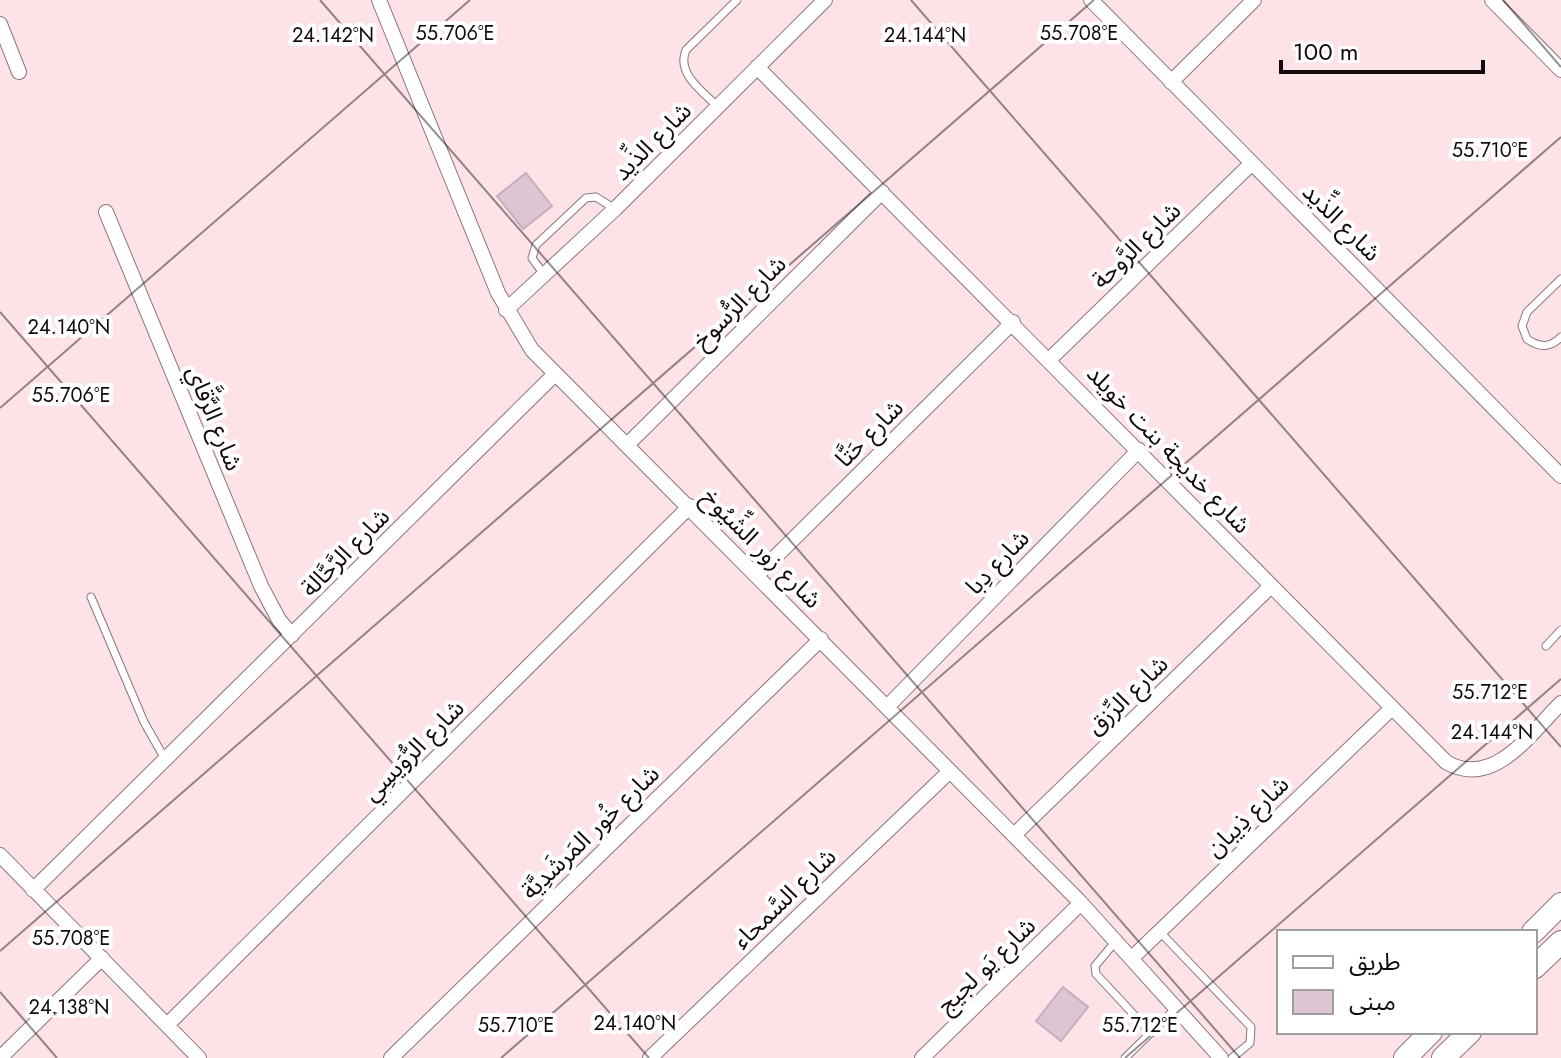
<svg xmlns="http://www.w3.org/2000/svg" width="1561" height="1058" font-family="Jost,'Noto Sans Arabic',sans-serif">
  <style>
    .building { fill: #ddc6d3; stroke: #c5afbc; stroke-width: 2 }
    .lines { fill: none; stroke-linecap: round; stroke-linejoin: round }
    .lane-casing { stroke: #8c7479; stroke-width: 9 }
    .street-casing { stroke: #8c7479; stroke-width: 16 }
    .primary-casing { stroke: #8c7479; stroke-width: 24 }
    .lane { stroke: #fff; stroke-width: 7 }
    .street { stroke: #fff; stroke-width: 14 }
    .primary { stroke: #fff; stroke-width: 22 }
    .ticks { fill: none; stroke: #120a0c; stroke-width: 2; stroke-opacity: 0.45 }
    .labels { text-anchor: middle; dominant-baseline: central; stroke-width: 8; stroke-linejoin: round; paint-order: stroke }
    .street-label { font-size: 24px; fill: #120a0c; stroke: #fff }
    .ticks-label { font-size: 20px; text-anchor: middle; fill: #120a0c; stroke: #fff; stroke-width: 8; stroke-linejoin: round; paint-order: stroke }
  </style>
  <rect width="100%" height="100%" fill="#fde2e7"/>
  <!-- building -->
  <path class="building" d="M526,173L552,206L523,229L497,196Z
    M1063,987L1088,1007L1061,1041L1036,1021Z"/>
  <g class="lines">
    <!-- lane casing -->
    <g class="lane-casing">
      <path id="lane" d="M717,106C702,91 676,73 686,50L737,0
        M545,276L532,258L536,245L586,198L596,197L615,209
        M1561,279L1527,312L1522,326L1527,339C1540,348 1550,348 1561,337
        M91,597L144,722L165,759
        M1546,646L1561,630
        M1159,931L1251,1027L1250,1043L1232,1058
        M1115,942L1095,966L1096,974L1151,1033
        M1125,1058L1176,1008"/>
    </g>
    <!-- street casing -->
    <g class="street-casing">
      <path id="street" d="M379,0L498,293L532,350L1081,903L1221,1058
        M1091,0L1561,476
        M1492,0L1561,70
        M0,24L19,72
        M757,67L1446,762C1493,790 1531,733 1561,703
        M1171,82L1254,0
        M106,212L261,586L279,620L292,635
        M506,310L615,209L825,0
        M1050,359L1252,163
        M628,444L882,192
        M757,575L1013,322
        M888,706L1139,450
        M1014,835L1271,586
        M0,855L199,1058
        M33,890L555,374
        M1133,957L1392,708
        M167,1025L690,506
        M0,1058L102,958
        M391,1058L821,639
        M650,1058L950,771
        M922,1058L1081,903"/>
    </g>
    <!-- primary casing -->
    <g class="primary-casing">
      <path id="primary" d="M1533,932L1561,904
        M1535,967L1561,942
        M1405,1058L1431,1032
        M1443,1058L1470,1032"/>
    </g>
    <!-- lane -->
    <use href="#lane" class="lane"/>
    <!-- street -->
    <use href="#street" class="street"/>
    <!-- primary -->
    <use href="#primary" class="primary"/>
  </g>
  <!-- ticks -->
  <path class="ticks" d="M320,0L1240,1058M911,0L1561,747M1503,0L1561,67M0,312L649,1058M0,408L470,0M0,951L1094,0M0,992L57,1058M501,1058L1561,137M1125,1058L1561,679"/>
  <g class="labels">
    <!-- street labels -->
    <g class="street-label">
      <text transform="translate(652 141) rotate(-45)">شارع الذِّيد</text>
      <text transform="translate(1342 222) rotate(45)">شارع الذِّيد</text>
      <text transform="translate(1136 245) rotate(-44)">شارع الرَّوحة</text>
      <text transform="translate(739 302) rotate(-45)">شارع الرُّسوخ</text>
      <text transform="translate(215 418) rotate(68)">شارع الرَّقَّاي</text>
      <text transform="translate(869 433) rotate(-45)">شارع حَتَّا</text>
      <text transform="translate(1169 449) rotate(46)">شارع خديجة بنت خويلد</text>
      <text transform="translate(762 548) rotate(45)">شارع زور الشِّيُوخ</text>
      <text transform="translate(345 552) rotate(-45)">شارع الرَّحَّالة</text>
      <text transform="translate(997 562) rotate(-46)">شارع دِبا</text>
      <text transform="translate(1127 695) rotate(-44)">شارع الرِّزق</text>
      <text transform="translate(413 750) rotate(-45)">شارع الرُّوَيسِي</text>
      <text transform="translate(1247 816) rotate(-44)">شارع ذِيبان</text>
      <text transform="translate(590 832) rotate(-44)">شارع خُور المَرشَدِيَّة</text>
      <text transform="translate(784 898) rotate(-44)">شارع السَّمحاء</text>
      <text transform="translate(986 965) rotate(-44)">شارع يَو لجيج</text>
    </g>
  </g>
  <g class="ticks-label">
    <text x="455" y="40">55.706°E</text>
    <text x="1079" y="40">55.708°E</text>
    <text x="333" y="42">24.142°N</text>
    <text x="925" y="42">24.144°N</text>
    <text x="1490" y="157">55.710°E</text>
    <text x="69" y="334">24.140°N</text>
    <text x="71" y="402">55.706°E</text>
    <text x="1490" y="699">55.712°E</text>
    <text x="1492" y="739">24.144°N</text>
    <text x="71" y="945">55.708°E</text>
    <text x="69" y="1014">24.138°N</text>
    <text x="635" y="1030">24.140°N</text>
    <text x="516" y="1032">55.710°E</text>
    <text x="1140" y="1032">55.712°E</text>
  </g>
  <!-- legend -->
  <rect x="1277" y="930" width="260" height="104" fill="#ffffff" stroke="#a09d9e" stroke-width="2"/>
  <rect x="1293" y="956" width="40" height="12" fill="#ffffff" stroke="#a09d9e" stroke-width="2"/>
  <text x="1349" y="970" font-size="24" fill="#120a0c">طريق</text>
  <rect x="1293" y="990" width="40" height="24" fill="#ddc6d3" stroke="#a09d9e" stroke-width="2"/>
  <text x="1349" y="1010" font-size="24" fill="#120a0c">مبنى</text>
  <!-- scale -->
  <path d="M1281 60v12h202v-12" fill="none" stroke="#120a0c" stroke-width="4"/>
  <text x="1293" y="60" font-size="24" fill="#120a0c" stroke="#ffffff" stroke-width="6" paint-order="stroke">100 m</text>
</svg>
